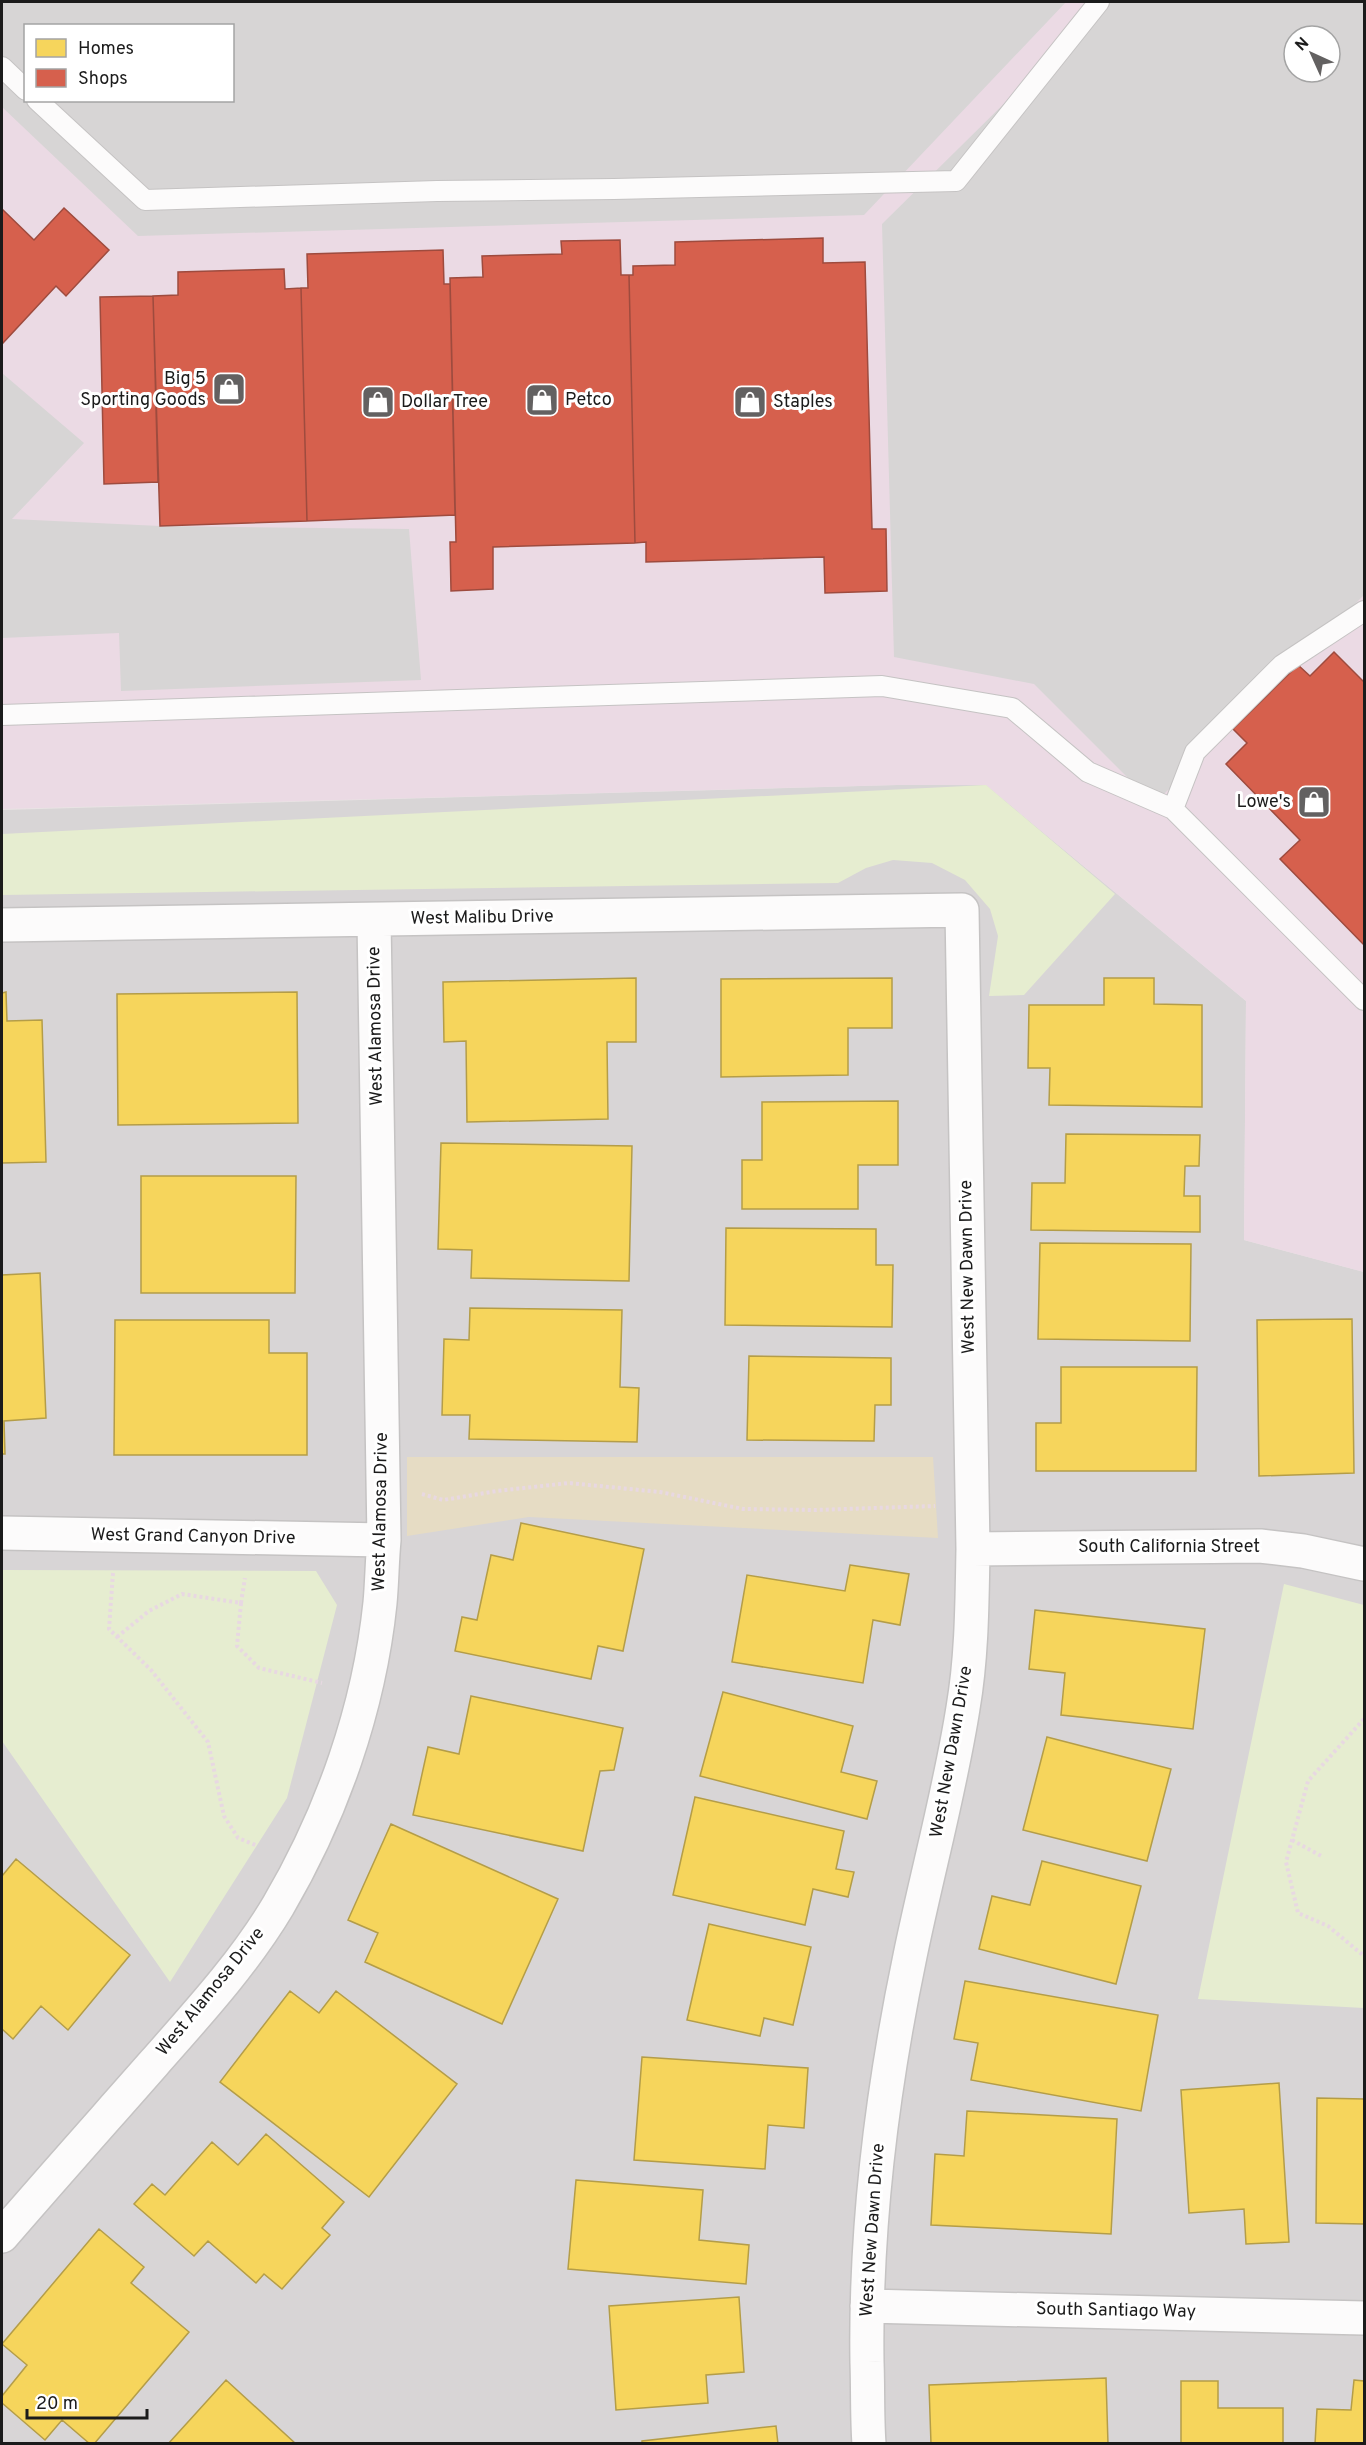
<svg xmlns="http://www.w3.org/2000/svg" width="1366" height="2445" font-family="Overpass,sans-serif">
  <style>
    .residential { fill: #d8d5d6 }
    .commercial { fill: #ebdae4; fill-rule: evenodd }
    .religious { fill: #d7d5d5; fill-rule: evenodd }
    .grass { fill: #e6dcc4 }
    .park { fill: #e6edd0 }
    .homes { fill: #f6d55c; stroke: #b49d48; stroke-width: 1.5 }
    .shops { fill: #d6604d; stroke: #9e4b3e; stroke-width: 1.5 }
    .lines { fill: none; stroke-linecap: round; stroke-linejoin: round }
    .service-casing { stroke: #c5c3c3; stroke-width: 22 }
    .minor-casing { stroke: #c5c3c3; stroke-width: 36 }
    .path { stroke: #e8d8e2; stroke-width: 4; stroke-dasharray: 3 3; stroke-linecap: butt }
    .service { stroke: #fcfbfb; stroke-width: 20 }
    .minor { stroke: #fcfbfb; stroke-width: 33 }
    .labels { text-anchor: middle; dominant-baseline: central; stroke-width: 6; stroke-linejoin: round; paint-order: stroke }
    .poi-label { font-size: 18px; fill: #1b1b1b; stroke: #fff; text-anchor: start }
    .street-label { font-size: 18px; fill: #1b1b1b; stroke: #fff }
  </style>
  <rect width="100%" height="100%" fill="#e9e4e4"/>
  <!-- residential -->
  <path class="residential" d="M897,785H986L1246,1001L1244,1240L1364,1272V2443H2V810Z"/>
  <!-- commercial -->
  <path class="commercial" d="M2,2H1364V1272L1244,1240L1246,1001L986,785H897L2,809ZM26,26H232V100H26ZM1294,36H1330V72H1294Z"/>
  <!-- religious -->
  <path class="religious" d="M2,2H1066L864,215L138,236L2,107ZM26,26H232V100H26Z
    M1107,2H1364V595L1154,804L1034,684L894,657L882,224ZM1294,36H1330V72H1294Z
    M2,373L84,443L12,519L160,526L409,529L421,680L121,691L119,633L2,638Z"/>
  <!-- grass -->
  <path class="grass" d="M407,1457H933L938,1538L529,1517L407,1536Z"/>
  <!-- park -->
  <path class="park" d="M986,785L1115,894L1024,995L989,996L998,936L990,909L965,880L932,863L893,860L866,868L838,883L2,895V834Z
    M2,1570L316,1571L337,1605L287,1798L170,1982L2,1741Z
    M1284,1584L1364,1605V2008L1198,1999Z"/>
  <!-- homes -->
  <path class="homes" d="M636,978V1042H607L608,1119L467,1122L466,1041L444,1042L443,982Z
    M892,978V1028H848V1075L721,1077V979Z
    M1104,978H1154V1004L1202,1005V1107L1049,1105L1050,1068H1028L1029,1005H1104Z
    M6,992L7,1021L42,1020L46,1162L2,1163V993Z
    M297,992L298,1123L118,1125L117,994Z
    M898,1101V1165H858V1209H742V1160H762V1102Z
    M1066,1134L1200,1135L1199,1166H1185L1184,1196H1200V1232L1031,1230L1032,1183H1065Z
    M441,1143L632,1146L629,1281L471,1278L472,1250L438,1249Z
    M141,1176H296L295,1293H141Z
    M726,1228L876,1229V1265H893L892,1327L725,1325Z
    M1040,1243L1191,1244L1190,1341L1038,1339Z
    M40,1273L46,1418L4,1421L5,1454H2V1275Z
    M470,1308L622,1310L620,1387L639,1388L637,1442L469,1439L470,1415H442L444,1339L469,1340Z
    M1352,1319L1354,1473L1259,1476L1257,1320Z
    M115,1320H269V1353H307V1455H114Z
    M749,1356L891,1358V1405H875L874,1441L747,1440Z
    M1061,1367H1197L1196,1471H1036V1423H1061Z
    M521,1523L644,1549L623,1651L598,1646L591,1679L455,1651L462,1617L477,1620L491,1555L513,1560Z
    M850,1565L909,1574L900,1625L873,1620L863,1683L732,1662L747,1575L845,1591Z
    M1035,1610L1205,1629L1193,1729L1061,1715L1065,1673L1029,1669Z
    M723,1692L853,1726L841,1772L877,1781L867,1819L700,1776Z
    M471,1696L623,1728L614,1770L600,1771L583,1851L413,1815L428,1747L459,1754Z
    M1047,1737L1171,1769L1147,1861L1023,1830Z
    M695,1797L844,1831L836,1869L854,1872L848,1897L813,1889L805,1925L673,1895Z
    M391,1824L558,1899L502,2024L365,1962L378,1933L348,1920Z
    M16,1859L130,1955L68,2030L41,2006L13,2039L2,2029V1876Z
    M1042,1861L1141,1886L1116,1984L979,1949L992,1896L1030,1905Z
    M709,1924L811,1947L793,2025L764,2018L760,2036L687,2020Z
    M965,1981L1158,2015L1141,2111L971,2080L978,2043L954,2039Z
    M290,1991L319,2013L336,1991L457,2084L369,2197L220,2082Z
    M642,2057L808,2068L804,2128L768,2125L765,2169L634,2160Z
    M1279,2083L1289,2242L1246,2244L1244,2209L1189,2213L1181,2090Z
    M1317,2098L1364,2099V2224L1316,2223Z
    M967,2111L1117,2119L1111,2234L931,2225L935,2154L964,2156Z
    M266,2134L344,2202L322,2228L330,2235L282,2289L264,2274L256,2283L208,2241L194,2256L134,2204L152,2184L165,2195L212,2142L238,2165Z
    M576,2180L703,2190L699,2240L749,2245L746,2284L568,2269Z
    M99,2229L144,2267L131,2283L189,2332L94,2444H90L62,2420L45,2440L2,2403V2396L27,2365L2,2344Z
    M739,2297L744,2372L706,2375L708,2403L616,2410L609,2306Z
    M1106,2378L1108,2444H931L929,2385Z
    M226,2380L296,2444H168Z
    M1354,2380L1364,2381V2444H1315L1317,2409L1351,2410Z
    M1181,2381H1218V2408H1283V2444H1181Z
    M776,2426L778,2444H642V2441Z"/>
  <!-- shops -->
  <path class="shops" d="M64,208L109,250L66,296L56,286L2,344V209L34,240Z
    M823,238V263L865,262L872,529H886L887,591L825,593L824,557L646,562V542L635,543L629,275H633V266L675,265V242Z
    M620,240L621,275H629L635,543L493,547V589L451,591L450,542H456L450,278L483,277L482,256L562,254L561,241Z
    M443,250L444,284H450L455,515L307,521L301,288H308L307,254Z
    M284,269L285,289L301,288L307,521L160,526L153,296L178,295V272Z
    M153,296L158,482L104,484L100,297Z
    M1334,652L1364,682V945L1280,859L1300,840L1226,764L1247,743L1233,729L1298,665L1310,676Z"/>
  <g class="lines">
    <!-- service casing -->
    <g class="service-casing">
      <path id="service" d="M2,67L26,90
        M37,100L145,200L437,191L614,189L956,181L1099,2
        M2,715L882,686L1012,708L1088,772L1173,809L1364,1000
        M1173,809L1195,752L1282,665L1364,611"/>
    </g>
    <!-- minor casing -->
    <g class="minor-casing">
      <path id="minor" d="M2,925L962,910L973,1549C972,1602 972,1656 963,1708C950,1791 927,1873 910,1956C882,2090 865,2225 867,2362C868,2389 867,2416 869,2444
        M2,1533L384,1540
        M973,1549L1260,1546L1303,1551L1364,1564
        M2,2236C52,2178 103,2121 154,2063C198,2013 244,1963 278,1906C332,1814 369,1709 380,1603C382,1582 382,1561 384,1540L374,920
        M867,2306L1364,2318"/>
    </g>
    <!-- path -->
    <path class="path" d="M422,1494L443,1500L497,1491L569,1483L660,1492L743,1509L815,1510L935,1506
      M113,1573L109,1629L151,1670L208,1742L224,1816L238,1838L258,1846
      M241,1603L237,1646L259,1668L322,1683
      M117,1637L149,1611L182,1594L241,1603L245,1578
      M1364,1719L1308,1781L1286,1862L1298,1913L1328,1926L1364,1956
      M1292,1840L1323,1857"/>
    <!-- service -->
    <use href="#service" class="service"/>
    <!-- minor -->
    <use href="#minor" class="minor"/>
  </g>
  <!-- icons -->
  <defs>
    <g id="shop-square" transform="scale(1.725)"><rect x="-9" y="-9" width="18" height="18" rx="4" fill="#636161" stroke="#fff"/><path d="M-5-2.5h2.3a2.7 3.5 0 0 1 5.4 0H5L5.5 6h-11ZM-1.5-2.5h3a1.5 2.3 0 0 0-3 0Z" fill="#fff"/></g>
  </defs>
  <g fill-rule="evenodd">
    <use href="#shop-square" x="229" y="389"/>
    <use href="#shop-square" x="542" y="400"/>
    <use href="#shop-square" x="378" y="402"/>
    <use href="#shop-square" x="750" y="402"/>
    <use href="#shop-square" x="1314" y="802"/>
  </g>
  <g class="labels">
    <!-- poi labels -->
    <g class="poi-label">
      <text x="206" y="379" text-anchor="end">Big 5<tspan x="206" dy="21">Sporting Goods</tspan></text>
      <text x="565" y="400">Petco</text>
      <text x="401" y="402">Dollar Tree</text>
      <text x="773" y="402">Staples</text>
      <text x="1291" y="802" text-anchor="end">Lowe's</text>
    </g>
    <!-- street labels -->
    <g class="street-label">
      <text transform="translate(482 918) rotate(-1)">West Malibu Drive</text>
      <text transform="translate(376 1026) rotate(-91)">West Alamosa Drive</text>
      <text transform="translate(968 1267) rotate(-91)">West New Dawn Drive</text>
      <text transform="translate(381 1512) rotate(-89)">West Alamosa Drive</text>
      <text transform="translate(193 1537) rotate(1)">West Grand Canyon Drive</text>
      <text x="1169" y="1547">South California Street</text>
      <text transform="translate(952 1752) rotate(-80)">West New Dawn Drive</text>
      <text transform="translate(211 1992) rotate(-51)">West Alamosa Drive</text>
      <text transform="translate(873 2230) rotate(-86)">West New Dawn Drive</text>
      <text transform="translate(1116 2311) rotate(1)">South Santiago Way</text>
    </g>
  </g>
  <!-- border -->
  <rect width="1366" height="2445" fill="none" stroke="#1b1b1b" stroke-width="6"/>
  <!-- legend -->
  <rect x="24" y="24" width="210" height="78" fill="#ffffff" stroke="#a4a4a4" stroke-width="1.5"/>
  <rect x="36" y="39" width="30" height="18" fill="#f6d55c" stroke="#a4a4a4" stroke-width="1.5"/>
  <text x="78" y="54" font-size="18" fill="#1b1b1b">Homes</text>
  <rect x="36" y="69" width="30" height="18" fill="#d6604d" stroke="#a4a4a4" stroke-width="1.5"/>
  <text x="78" y="84" font-size="18" fill="#1b1b1b">Shops</text>
  <!-- north arrow -->
  <g transform="translate(1312 54) rotate(315)"><circle r="28" fill="#ffffff" stroke="#a4a4a4" stroke-width="1.5"/>
  <path d="M0-4.5L10 22L0 15L-10 22Z" fill="#636161"/>
  <text y="-9" font-size="16" font-weight="bold" text-anchor="middle" fill="#1b1b1b">N</text>
  </g>
  <!-- scale -->
  <path d="M27 2409v9h120v-9" fill="none" stroke="#1b1b1b" stroke-width="3"/>
  <text x="36" y="2409" font-size="18" fill="#1b1b1b" stroke="#ffffff" stroke-width="4.5" paint-order="stroke">20 m</text>
</svg>
